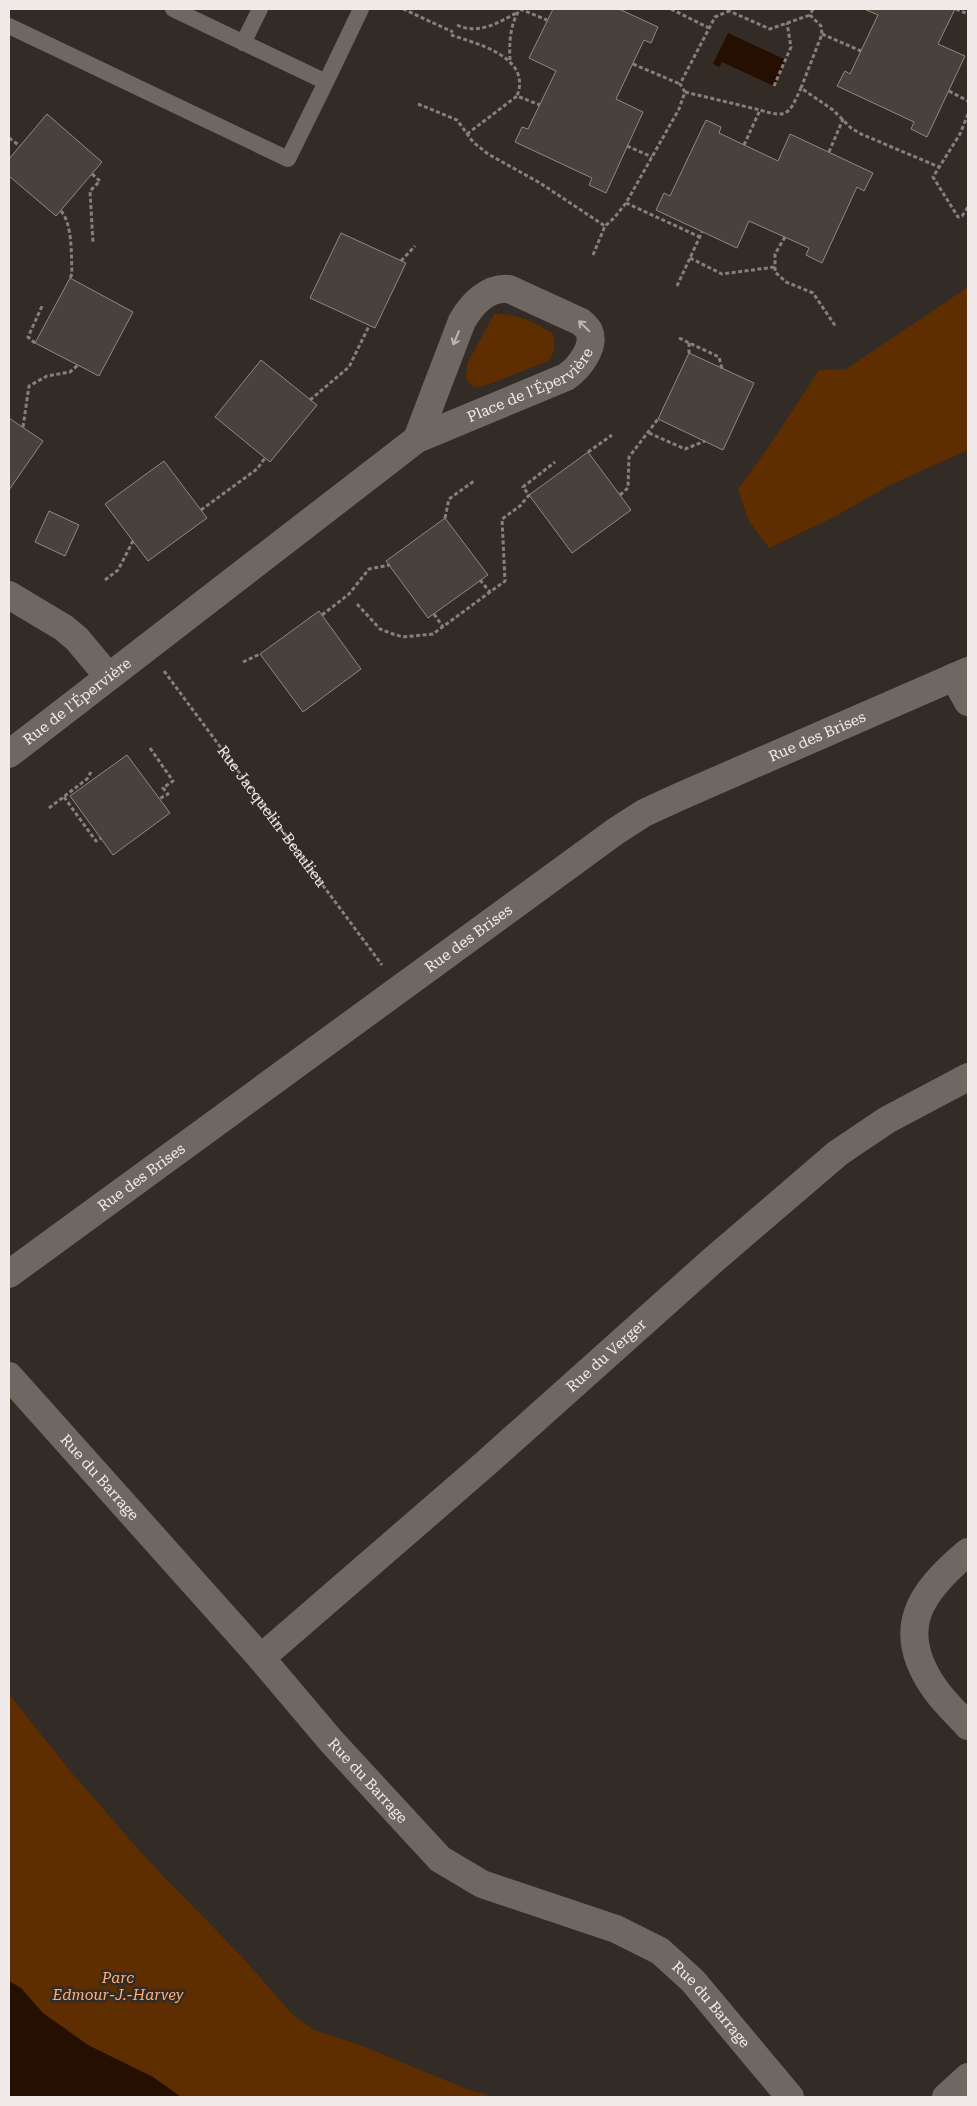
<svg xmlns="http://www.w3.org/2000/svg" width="977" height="2106" font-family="'Roboto Serif',serif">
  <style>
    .green { fill: #5e2d00 }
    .water { fill: #250f01 }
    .building { fill: #49413c; stroke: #918882 }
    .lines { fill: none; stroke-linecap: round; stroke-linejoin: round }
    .path { stroke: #86807c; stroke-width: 3; stroke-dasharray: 4 2.5; stroke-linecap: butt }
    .lane { stroke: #6f6761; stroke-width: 16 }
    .street { stroke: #6f6761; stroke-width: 28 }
    .oneway { stroke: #bcb6b2 }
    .labels { text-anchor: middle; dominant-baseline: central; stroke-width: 5; stroke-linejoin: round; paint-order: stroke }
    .street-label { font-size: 15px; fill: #f0ebe8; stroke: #322b26 }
    .park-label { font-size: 15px; font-style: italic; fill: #ffb17b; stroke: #322b26 }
  </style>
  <rect width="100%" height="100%" fill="#322b26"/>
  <!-- green -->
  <path class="green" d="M968,287V450L890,485L830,519L769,548L748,520L738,489L767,449L819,370L846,369Z
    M494,314C515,313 536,322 553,334C556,346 555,352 548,361L484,386L473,387L466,379L467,364Z
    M9,1694L71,1772L146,1858L242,1957L294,2016L314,2030L360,2045L469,2090L497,2097H9Z"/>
  <!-- water -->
  <path class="water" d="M728,33L786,60L774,86L722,62L719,67L713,64Z
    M9,1981L21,1988L43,2013L88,2045L153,2077L181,2097H9Z"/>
  <!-- building -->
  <path class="building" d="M553,9H619L658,27L651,43L644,40L616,99L643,112L606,193L589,185L592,178L515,142L522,127L528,129L556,71L529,58Z
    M864,9H955L938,44L965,56L927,137L911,129L914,122L837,86L845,71L850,74L878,15Z
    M47,114L102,162L56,216L9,176V159Z
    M706,120L721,127L719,133L778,161L790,134L873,173L864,191L857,187L822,263L806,255L809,248L749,221L737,248L656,210L664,193L670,196Z
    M341,233L406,263L375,328L310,298Z
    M70,278L133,312L99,376L35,343Z
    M689,353L754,383L723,450L658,419Z
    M261,360L317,405L270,462L215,417Z
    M9,418L43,441L9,490Z
    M588,452L631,510L572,553L529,495Z
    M164,461L207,518L148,561L105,504Z
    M49,511L79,525L65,556L35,542Z
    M445,518L488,575L428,618L386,561Z
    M319,611L361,669L303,712L260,654Z
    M127,755L170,813L113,855L70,796Z"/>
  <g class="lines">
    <!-- path -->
    <g class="path">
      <path d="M403,9L453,32"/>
      <path d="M520,9L547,20"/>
      <path d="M671,9L709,28"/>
      <path d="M730,9L729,11L770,29L810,15"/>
      <path d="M813,9L810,15L821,26L822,34L801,88L833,110L851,128L861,134L939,167"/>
      <path d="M956,9L968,14"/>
      <path d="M457,25C478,35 498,23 518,12"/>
      <path d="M822,34L861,51"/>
      <path d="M451,35C478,44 532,57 517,96"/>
      <path d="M510,60C509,43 510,24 520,9"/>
      <path d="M633,64L680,84"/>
      <path d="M774,86L791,47L787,23"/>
      <path d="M949,91L968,101"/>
      <path d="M685,92L760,110"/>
      <path d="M418,104L457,120L473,142L488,154L540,183L605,226"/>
      <path d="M968,114L960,134L933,177L958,217L962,216L968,207"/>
      <path d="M467,134L517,96L540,105"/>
      <path d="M9,138L20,146"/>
      <path d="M744,145L760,110C788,119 789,114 801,88"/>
      <path d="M627,146L652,157"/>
      <path d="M829,152L843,119"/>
      <path d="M92,174L100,181L90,191L93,243"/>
      <path d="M626,203L700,237"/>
      <path d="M61,211C73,225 71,256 72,274L70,278"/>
      <path d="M785,237L775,254V272L786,282L813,293L836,327"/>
      <path d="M593,255L605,226L614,218L626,203L679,109L685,92L680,84L715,17L729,11"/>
      <path d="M690,258L722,274L775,267"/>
      <path d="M401,261L415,246"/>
      <path d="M677,286L702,232"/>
      <path d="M679,338L719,357L722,369"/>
      <path d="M35,343L28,337L43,304"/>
      <path d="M689,343V353"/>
      <path d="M310,400L349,367L369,326"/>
      <path d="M23,427L29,386L47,376L70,372L78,365"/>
      <path d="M649,433L685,449L705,441"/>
      <path d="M588,452L612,435"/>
      <path d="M620,495L628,488L629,457L658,419"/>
      <path d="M201,510L257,469L265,458"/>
      <path d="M445,518L449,499L474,481"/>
      <path d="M105,580L118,570L133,541"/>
      <path d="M480,580L490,592"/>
      <path d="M357,604L380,629L393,634L403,637L433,634L505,581L502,519L520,506L529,495L523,487L555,462"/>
      <path d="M434,614L443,627"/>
      <path d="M322,615L349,594L369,569L390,565"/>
      <path d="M243,662L260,654"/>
      <path id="s1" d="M164,671L382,965"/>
      <path d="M150,748L173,781L163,788L168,794L159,799"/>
      <path d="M64,797L96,841L101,838"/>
      <path d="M49,808L87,779L91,772"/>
    </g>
    <!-- lane -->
    <path class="lane" d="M173,9L326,82L361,9
      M9,26L288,159L326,82
      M243,43L260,9"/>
    <!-- street -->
    <g class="street">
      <path d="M9,595L64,628L77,639L108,676"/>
      <path d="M954,677L968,702"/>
      <path id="s2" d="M9,754L417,439L566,377C578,369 596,347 589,331C588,328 584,325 581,322L509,289C488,287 472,304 462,321L417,439"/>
      <path id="s3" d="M9,1274L616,831L644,813L681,796L968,671"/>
      <path id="s4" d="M9,1376L261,1658L332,1742L440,1859L482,1884L616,1929L660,1951L693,1981L790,2097"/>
      <path d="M968,1552C920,1592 893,1629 935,1689C944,1702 957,1714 968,1726"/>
      <path id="s5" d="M261,1658L485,1464L712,1261L838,1153L887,1120L968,1077"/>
      <path d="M946,2097L968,2077"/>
    </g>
  </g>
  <!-- one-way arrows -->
  <defs><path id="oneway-shaft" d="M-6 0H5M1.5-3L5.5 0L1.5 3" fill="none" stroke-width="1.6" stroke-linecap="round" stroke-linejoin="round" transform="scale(1.25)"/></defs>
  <g class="oneway">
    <use href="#oneway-shaft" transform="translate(584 326) rotate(-136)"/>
    <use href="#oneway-shaft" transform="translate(456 338) rotate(113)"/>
  </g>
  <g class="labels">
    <!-- street labels -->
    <g class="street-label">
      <text stroke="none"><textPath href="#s2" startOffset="642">Place de l'Épervière</textPath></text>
      <text stroke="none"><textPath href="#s2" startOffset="86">Rue de l'Épervière</textPath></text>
      <text stroke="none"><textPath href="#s3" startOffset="974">Rue des Brises</textPath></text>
      <text stroke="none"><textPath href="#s1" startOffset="181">Rue Jacquelin-Beaulieu</textPath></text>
      <text stroke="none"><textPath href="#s3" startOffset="569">Rue des Brises</textPath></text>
      <text stroke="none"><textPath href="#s3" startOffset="164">Rue des Brises</textPath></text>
      <text stroke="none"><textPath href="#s5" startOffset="459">Rue du Verger</textPath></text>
      <text stroke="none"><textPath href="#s4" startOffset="136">Rue du Barrage</textPath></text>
      <text stroke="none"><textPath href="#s4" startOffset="541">Rue du Barrage</textPath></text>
      <text stroke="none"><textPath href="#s4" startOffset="961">Rue du Barrage</textPath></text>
    </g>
    <!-- park labels -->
    <g class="park-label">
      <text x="118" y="1978">Parc<tspan x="118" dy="17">Edmour-J.-Harvey</tspan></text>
    </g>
  </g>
  <!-- border -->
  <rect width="977" height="2106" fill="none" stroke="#f0ebe8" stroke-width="20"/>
</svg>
